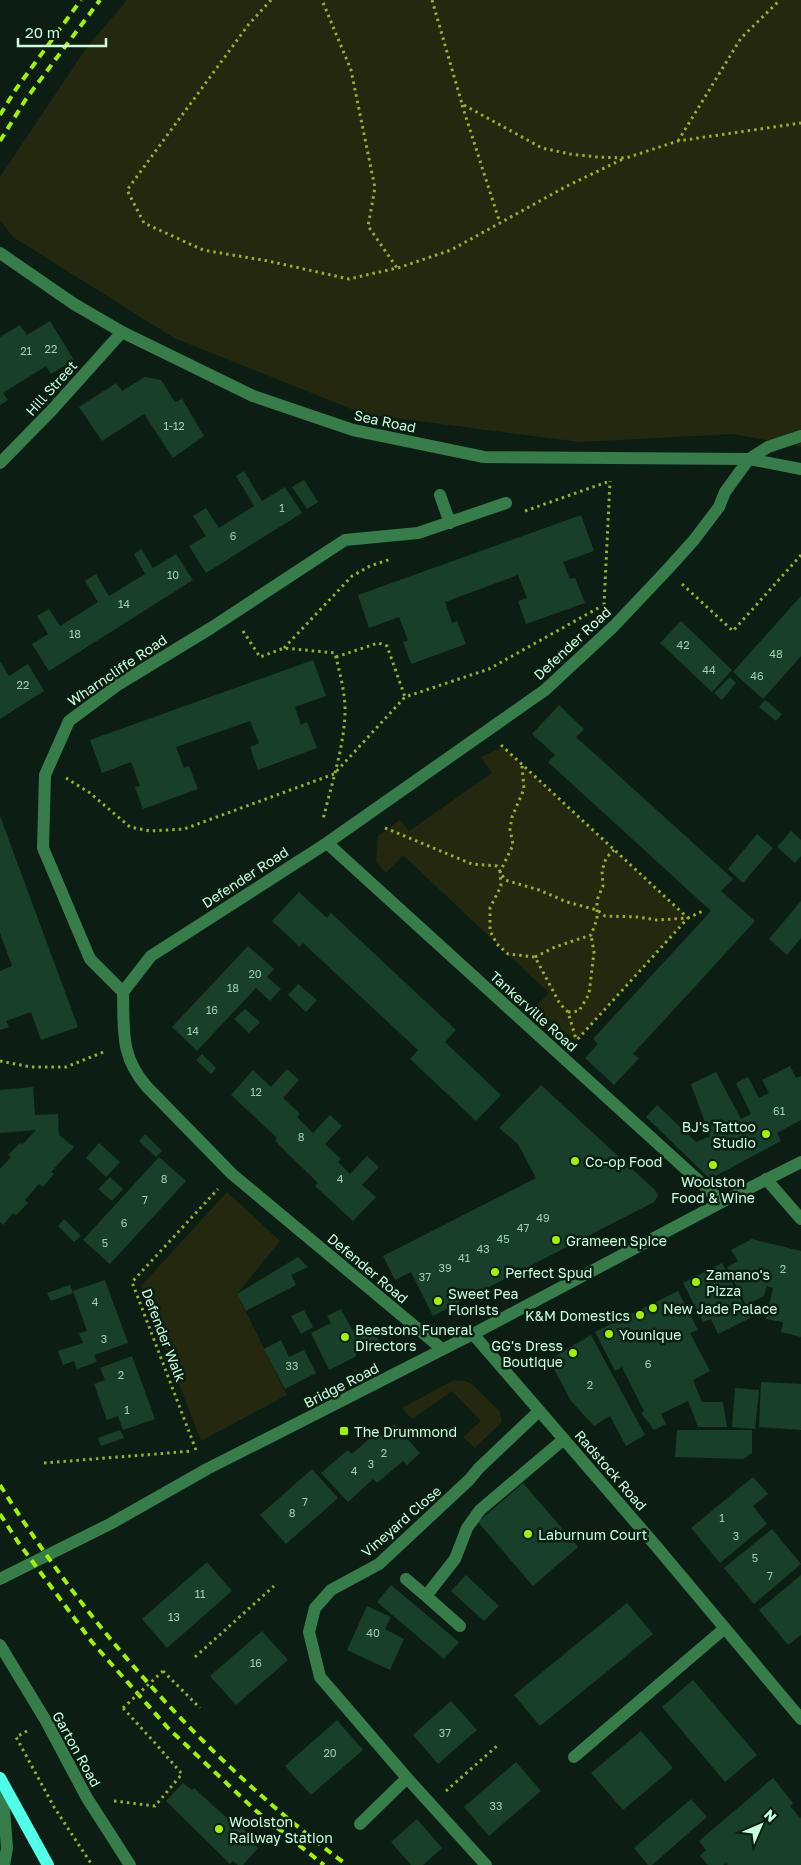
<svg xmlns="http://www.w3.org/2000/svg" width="801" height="1865" font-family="'Golos Text',sans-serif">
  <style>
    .green { fill: #23280f }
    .building { fill: #183f29 }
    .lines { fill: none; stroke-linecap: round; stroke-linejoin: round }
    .path { stroke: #97af2c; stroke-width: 3; stroke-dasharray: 2.5 4; stroke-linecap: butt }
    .minor { stroke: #367d4a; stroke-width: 12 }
    .major { stroke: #4fffe8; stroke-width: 12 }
    .rail { stroke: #a0f300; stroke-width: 4; stroke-dasharray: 8 6; stroke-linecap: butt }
    .path-bridge { stroke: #97af2c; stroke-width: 3; stroke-dasharray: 2.5 4; stroke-linecap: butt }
    .poi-dot { fill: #a0f300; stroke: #0c1e13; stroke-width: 2 }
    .labels { text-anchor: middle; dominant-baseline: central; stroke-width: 5; stroke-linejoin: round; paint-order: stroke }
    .number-label { font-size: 11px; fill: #9ccfaf }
    .street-label { font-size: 14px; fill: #c8ffdc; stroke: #0c1e13 }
    .poi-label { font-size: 14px; fill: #c8ffdc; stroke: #0c1e13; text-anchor: start }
  </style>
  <rect width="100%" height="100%" fill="#0c1e13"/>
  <!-- green -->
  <path class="green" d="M127,0H801V447L734,434L580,442L364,414L174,338L13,237L0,220V177L87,47Z
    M503,747L688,918L576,1041L534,1008L549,993L403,855L386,873L376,862L378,836L400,820L409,831L492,773L481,757Z
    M227,1192L280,1241L237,1294L287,1395L201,1441L141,1286Z
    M454,1380L465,1381L472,1384L499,1411L502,1422L475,1448L463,1437L481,1421L452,1391L412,1419L402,1408Z"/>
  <!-- building -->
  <path class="building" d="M50,321L74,360L51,374L46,366L3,393L8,400L0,405V337L20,325L27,335Z
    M145,377L161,380L175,402L182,399L204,436L173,458L144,414L102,441L79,407L116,383L122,391Z
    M244,471L262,501L285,487L302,513L206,573L189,546L206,536L193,516L206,508L219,528L254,506L236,476Z
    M304,480L318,502L307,509L292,487Z
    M581,515L594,551L563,562L570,579L575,578L585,603L526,624L518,601L527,598L518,575L445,602L452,623L457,621L466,644L411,664L403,642L408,640L399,617L369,628L358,595Z
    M141,549L153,568L176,554L193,580L49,671L32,644L48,634L37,616L49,609L60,626L98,602L85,581L91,577L96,574L109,596L145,574L134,554Z
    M801,596V656L763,699L733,672Z
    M681,621L732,670L712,692L660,643Z
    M313,660L326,696L295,707L301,725L307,722L317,748L258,770L250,747L259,743L250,721L176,747L184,768L189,766L198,789L143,809L135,787L140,786L131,762L102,773L90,740Z
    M0,661L9,676L28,664L44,691L0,719Z
    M730,677L736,683L722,700L714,693Z
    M765,700L782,714L776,721L759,707Z
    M559,705L584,729L576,737L733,879L721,891L755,921L633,1054L639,1058L614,1085L585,1058L598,1044L593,1039L711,911L548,762L555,755L532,734Z
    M0,816L78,1027L41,1040L31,1012L6,1021L9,1027L0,1030V971L12,966L0,933Z
    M791,831L801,840V856L795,863L777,847Z
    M757,834L773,848L743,883L728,869Z
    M299,892L327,918L331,913L456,1030L445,1042L501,1095L476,1121L410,1059L418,1050L303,943L300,947L272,921Z
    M801,901V938L787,955L769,939Z
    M248,946L274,969L267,977L281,989L270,1001L256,988L197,1051L172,1027Z
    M298,984L317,1000L306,1012L288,995Z
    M245,1009L260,1022L249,1033L234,1019Z
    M202,1054L216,1068L211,1074L196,1060Z
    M790,1066L796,1078L801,1076V1120L777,1133L781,1141L710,1179L646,1117L657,1105L696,1142L710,1136L691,1084L716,1072L741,1119L751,1114L736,1083L748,1077L759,1098L769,1093L762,1080Z
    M287,1069L299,1080L283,1098L300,1114L297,1117L313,1133L330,1115L342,1126L325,1144L341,1159L338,1162L350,1174L367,1156L379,1167L362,1185L376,1197L353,1221L315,1186L318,1183L275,1141L277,1138L231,1095L253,1070L271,1087Z
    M541,1085L655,1190L658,1196L654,1202L433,1316L411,1272L395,1280L383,1256L536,1178L518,1144L499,1128Z
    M33,1087L35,1115L58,1114L59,1135L74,1147L51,1172L54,1174L43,1187L39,1184L25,1200L28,1203L16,1215L13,1213L3,1225L0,1222V1169L11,1157L8,1155L20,1143L22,1145L36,1130L0,1133V1090Z
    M145,1134L162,1151L156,1157L139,1141Z
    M99,1143L120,1162L106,1177L86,1158Z
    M159,1157L186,1181L110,1264L83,1240Z
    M110,1177L123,1189L112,1201L98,1189Z
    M64,1219L81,1236L74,1242L58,1226Z
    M752,1239L801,1251V1337L781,1332L783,1322L766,1319L773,1288L767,1286L764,1296L746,1305L727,1267L738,1261L731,1250Z
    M298,1257L308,1267L291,1275L296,1285L246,1311L237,1294Z
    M722,1263L750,1318L718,1334L711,1319L703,1322L683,1283Z
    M105,1280L128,1343L94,1355L97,1362L77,1369L74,1361L63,1365L58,1351L83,1343L79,1333L87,1331L73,1291Z
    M70,1285L73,1293L51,1301L47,1293Z
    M678,1291L698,1330L690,1333L710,1371L693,1380L702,1402H723L727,1427H698L688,1401L661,1414L666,1424L654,1430L641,1413L644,1411L622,1367L615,1371L595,1332Z
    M341,1309L354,1333L370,1325L379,1341L375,1347L370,1349L366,1347L357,1352L355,1357L329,1370L311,1333L331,1323L327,1316Z
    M304,1310L313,1327L301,1334L291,1316Z
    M591,1335L645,1435L626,1446L610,1416L594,1426L571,1401L553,1367L552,1362L554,1357Z
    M281,1340L289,1357L304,1350L316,1373L285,1389L264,1349Z
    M132,1356L155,1419L123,1430L118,1416L107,1420L94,1384L105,1380L100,1368Z
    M761,1382L801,1384V1430L759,1427Z
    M735,1388L759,1390L755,1429L732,1427Z
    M394,1424L420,1453L407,1465L403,1461L377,1483L373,1479L348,1502L321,1473L348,1450L352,1454L377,1432L381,1436Z
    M120,1430L124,1438L101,1446L98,1438Z
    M677,1430H752V1453L743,1459L675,1457Z
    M312,1469L338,1498L286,1544L260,1515Z
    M753,1477L768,1494L753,1506L767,1524L720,1563L691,1528Z
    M523,1483L578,1547L533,1586L478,1522Z
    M772,1529L801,1564L754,1604L724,1568Z
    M207,1562L232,1591L167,1648L142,1619Z
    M466,1575L499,1606L484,1621L451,1591Z
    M801,1575V1635L788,1645L759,1610Z
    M391,1585L459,1642L444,1659L377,1602Z
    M627,1603L653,1634L540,1726L514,1695Z
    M367,1606L391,1617L385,1629L404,1639L390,1670L347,1650Z
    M262,1631L288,1660L236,1705L210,1676Z
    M693,1680L757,1755L725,1782L662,1707Z
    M451,1701L477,1730L438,1764L413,1735Z
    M337,1720L363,1750L311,1795L285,1766Z
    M641,1731L673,1768L623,1810L591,1773Z
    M516,1762L541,1791L489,1836L464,1807Z
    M773,1778L793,1803L790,1806L800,1818L801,1817V1865H728L726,1863L723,1865H708L700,1856L706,1850L699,1841Z
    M183,1783L192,1790L194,1788L228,1819L230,1817L253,1838L251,1841L258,1848L243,1865H238L233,1861L230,1864L166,1801Z
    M691,1799L707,1817L652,1865H648L634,1848Z
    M417,1819L442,1848L423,1865H411L391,1842Z"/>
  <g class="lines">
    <!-- path -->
    <path class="path" d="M271,0L249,24L127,190L144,223L203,250L268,261L349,279L397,268L368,226L375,188L351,70L322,0
      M432,0L462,104L542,148L570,154L597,157L626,158L678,141L801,123
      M462,105L500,223
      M678,141L741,38L780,0
      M398,268L451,250L567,186L623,159
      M525,511L610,481
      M682,584L733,631L801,555
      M604,605L610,481
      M243,631L260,657L284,648L335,653C339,671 344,687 345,706C346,742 331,785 323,820
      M284,648L352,576L370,566L391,559
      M336,657L378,643L387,646L405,697
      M501,745L688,918L576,1041
      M522,766L524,789L512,817L510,829L513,845L500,872L501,886L490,908V931L497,944L508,954L535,957L560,1004L568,1012L576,1039
      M66,778L90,793L130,827L150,831L184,829L334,774L405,697L489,669L600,607
      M385,828L472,864L497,866L505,880L539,890L567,902L597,910L605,916L638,917L657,920L688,918L705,910
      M535,957L555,947L591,935L597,919V900L603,886L602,871L606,858L614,850
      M568,1012L579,1011L589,994L594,952L591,935
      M0,1061L31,1067H66L106,1051
      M196,1450L132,1282L218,1189
      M44,1463L193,1451
      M195,1657L274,1586
      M163,1671L200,1708
      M27,1731L16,1737L54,1807L92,1865
      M446,1791L498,1745
      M114,1801L155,1806L182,1774L155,1743L123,1708"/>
    <!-- minor -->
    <path class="minor" d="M0,253L74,304L122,332L253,396L353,430L484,457L749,459L801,469
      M0,463L52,410L122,332
      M440,495L450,523
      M327,843L722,1202
      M123,992L90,959L43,848L45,775L69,721L119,684L211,628L345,540L418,533L506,503
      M766,1179L801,1219
      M473,1334L656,1546L801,1719
      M442,1349L232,1174L147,1087C120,1056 124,1031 123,992L151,956L327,843L545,690L614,626L667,570L694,540L719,507L725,492L749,459L768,447L801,436
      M0,1579L110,1524L207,1469L473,1334L722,1202L801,1162
      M406,1579L426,1596
      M460,1626L426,1596L455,1559L467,1528L480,1510L564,1439
      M0,1645L46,1721L87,1798L130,1865
      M574,1757L725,1628
      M2,1782L7,1848L4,1865
      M360,1824L407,1778
      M486,1865L407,1778L320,1677L309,1632L315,1608L331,1590L379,1564L469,1480L479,1468L539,1411"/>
    <!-- major -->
    <path class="major" d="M0,1778L48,1865"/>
    <!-- rail -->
    <path class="rail" d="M0,115L16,89L81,0
      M0,141L26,99L100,0
      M0,1485C91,1631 208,1762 347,1865
      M0,1514L18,1542L92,1642L168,1728L255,1810L324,1865"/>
    <!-- path-bridge -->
    <path class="path-bridge" d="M123,1708L163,1671"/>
  </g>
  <!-- markers -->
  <g class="poi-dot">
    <circle cx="766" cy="1134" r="5"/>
    <circle cx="575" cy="1161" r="5"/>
    <circle cx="713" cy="1165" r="5"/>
    <circle cx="556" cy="1240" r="5"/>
    <circle cx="495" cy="1272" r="5"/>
    <circle cx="696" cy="1282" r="5"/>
    <circle cx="438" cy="1301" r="5"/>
    <circle cx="653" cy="1308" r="5"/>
    <circle cx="640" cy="1315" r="5"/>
    <circle cx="609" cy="1334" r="5"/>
    <circle cx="345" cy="1337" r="5"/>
    <circle cx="573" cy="1353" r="5"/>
    <rect x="339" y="1426" width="10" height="10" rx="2.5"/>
    <circle cx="528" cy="1534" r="5"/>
    <circle cx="219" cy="1829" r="5"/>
  </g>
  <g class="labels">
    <!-- number labels -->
    <g class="number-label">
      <text x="51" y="348">22</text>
      <text x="26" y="350">21</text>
      <text x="174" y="425">1-12</text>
      <text x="282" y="507">1</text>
      <text x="233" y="535">6</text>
      <text x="173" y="574">10</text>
      <text x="124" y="603">14</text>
      <text x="75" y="633">18</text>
      <text x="683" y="644">42</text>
      <text x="776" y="653">48</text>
      <text x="709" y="669">44</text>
      <text x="757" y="675">46</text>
      <text x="23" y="684">22</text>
      <text x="255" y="973">20</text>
      <text x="233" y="987">18</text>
      <text x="212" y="1009">16</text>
      <text x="193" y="1030">14</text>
      <text x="256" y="1091">12</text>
      <text x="779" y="1110">61</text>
      <text x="301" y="1136">8</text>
      <text x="164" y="1178">8</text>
      <text x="340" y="1178">4</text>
      <text x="145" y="1199">7</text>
      <text x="543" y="1217">49</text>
      <text x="124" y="1222">6</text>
      <text x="523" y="1227">47</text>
      <text x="503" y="1238">45</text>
      <text x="105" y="1242">5</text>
      <text x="483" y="1248">43</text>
      <text x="464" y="1257">41</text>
      <text x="445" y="1267">39</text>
      <text x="783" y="1268">2</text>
      <text x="425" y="1276">37</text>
      <text x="95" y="1301">4</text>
      <text x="104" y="1338">3</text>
      <text x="648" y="1363">6</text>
      <text x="292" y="1365">33</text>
      <text x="121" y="1374">2</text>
      <text x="590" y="1384">2</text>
      <text x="127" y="1409">1</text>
      <text x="384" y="1452">2</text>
      <text x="371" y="1463">3</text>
      <text x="354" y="1470">4</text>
      <text x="305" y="1501">7</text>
      <text x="292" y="1512">8</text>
      <text x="722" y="1517">1</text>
      <text x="736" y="1535">3</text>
      <text x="755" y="1557">5</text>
      <text x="770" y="1575">7</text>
      <text x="200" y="1593">11</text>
      <text x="174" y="1616">13</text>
      <text x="373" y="1632">40</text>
      <text x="256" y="1662">16</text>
      <text x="445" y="1732">37</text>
      <text x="330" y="1752">20</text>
      <text x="496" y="1805">33</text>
    </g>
    <!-- street labels -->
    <g class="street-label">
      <text transform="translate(51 388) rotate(-48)">Hill Street</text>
      <text transform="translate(385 421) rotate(12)">Sea Road</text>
      <text transform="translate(572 643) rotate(-43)">Defender Road</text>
      <text transform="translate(117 670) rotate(-34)">Wharncliffe Road</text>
      <text transform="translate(245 877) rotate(-33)">Defender Road</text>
      <text transform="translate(534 1011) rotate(42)">Tankerville Road</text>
      <text transform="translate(368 1268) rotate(40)">Defender Road</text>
      <text transform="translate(164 1335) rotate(69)">Defender Walk</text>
      <text transform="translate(341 1385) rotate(-27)">Bridge Road</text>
      <text transform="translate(611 1470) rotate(49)">Radstock Road</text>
      <text transform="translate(401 1521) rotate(-41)">Vineyard Close</text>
      <text transform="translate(77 1749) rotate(61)">Garton Road</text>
    </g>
    <!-- poi labels -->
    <g class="poi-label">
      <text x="756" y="1126" text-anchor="end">BJ's Tattoo<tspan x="756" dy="16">Studio</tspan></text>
      <text x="585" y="1161">Co-op Food</text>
      <text x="713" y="1181" text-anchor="middle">Woolston<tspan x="713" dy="16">Food &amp; Wine</tspan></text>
      <text x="566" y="1240">Grameen Spice</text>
      <text x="505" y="1272">Perfect Spud</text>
      <text x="706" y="1274">Zamano's<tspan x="706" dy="16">Pizza</tspan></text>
      <text x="448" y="1293">Sweet Pea<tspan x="448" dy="16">Florists</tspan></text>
      <text x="663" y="1308">New Jade Palace</text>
      <text x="630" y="1315" text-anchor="end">K&amp;M Domestics</text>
      <text x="355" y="1329">Beestons Funeral<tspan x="355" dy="16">Directors</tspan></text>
      <text x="619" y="1334">Younique</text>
      <text x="563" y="1345" text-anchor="end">GG's Dress<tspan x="563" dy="16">Boutique</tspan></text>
      <text x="354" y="1431">The Drummond</text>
      <text x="538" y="1534">Laburnum Court</text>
      <text x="229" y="1821">Woolston<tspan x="229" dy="16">Railway Station</tspan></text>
    </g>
  </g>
  <!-- north arrow -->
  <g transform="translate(761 1825) rotate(45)" stroke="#0c1e13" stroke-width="4" paint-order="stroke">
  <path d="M0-4L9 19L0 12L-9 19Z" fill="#c8ffdc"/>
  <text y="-8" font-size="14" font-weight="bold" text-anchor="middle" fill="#c8ffdc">N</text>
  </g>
  <!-- scale -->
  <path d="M18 38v8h88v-8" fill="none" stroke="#c8ffdc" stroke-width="2.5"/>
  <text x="25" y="38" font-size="15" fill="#c8ffdc" stroke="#0c1e13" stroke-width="4" paint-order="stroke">20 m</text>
</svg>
